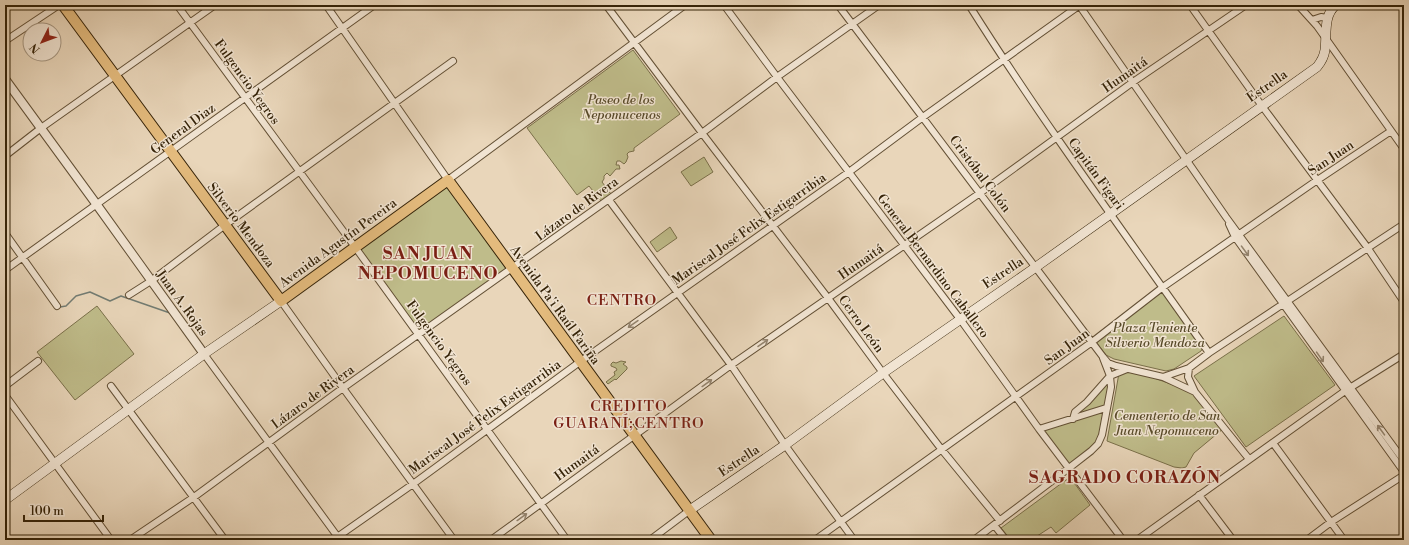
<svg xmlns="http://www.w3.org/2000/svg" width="1409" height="545" font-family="'Libre Bodoni',serif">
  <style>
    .green { fill: #bfbc8a; stroke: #7a704a }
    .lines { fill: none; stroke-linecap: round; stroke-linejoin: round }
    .stream { stroke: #727c73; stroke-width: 1.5 }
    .minor-casing { stroke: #635035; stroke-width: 8 }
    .tertiary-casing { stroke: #635035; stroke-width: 10 }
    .secondary-casing { stroke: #362409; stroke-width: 10 }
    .trunk-casing { stroke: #362409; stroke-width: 12 }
    .minor { stroke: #f1e4d2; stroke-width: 6 }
    .tertiary { stroke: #f1e4d2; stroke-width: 8 }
    .secondary { stroke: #f1e4d2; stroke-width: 9 }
    .trunk { stroke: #e4bb7d; stroke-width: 10 }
    .oneway { stroke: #94846e }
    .labels { text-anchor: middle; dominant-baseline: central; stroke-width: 3; stroke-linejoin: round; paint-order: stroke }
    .street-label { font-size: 13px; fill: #362409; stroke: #f1e4d2 }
    .park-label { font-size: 13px; font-style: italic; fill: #584a29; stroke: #f1e4d2 }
    .quarter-label { font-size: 15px; letter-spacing: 1px; fill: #7a1f14; stroke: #f1e4d2 }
    .district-label { font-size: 17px; font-weight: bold; letter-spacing: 1px; fill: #7a1f14; stroke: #f1e4d2 }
  </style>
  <rect width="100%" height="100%" fill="#e9d6ba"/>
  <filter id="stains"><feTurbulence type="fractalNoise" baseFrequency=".005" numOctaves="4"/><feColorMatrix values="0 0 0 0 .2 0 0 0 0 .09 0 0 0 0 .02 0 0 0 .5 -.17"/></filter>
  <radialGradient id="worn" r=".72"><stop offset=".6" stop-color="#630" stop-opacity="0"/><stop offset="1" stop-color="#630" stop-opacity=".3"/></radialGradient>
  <!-- green -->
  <path class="green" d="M633,50L680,114L634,148V151L629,152L627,154L628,157L626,162L624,164L620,161H617L616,165H619L620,169H616L610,176L607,173L604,176V179L602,182L611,194L601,201L589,186L577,195L527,128Z
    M704,157L713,172L691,186L681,172Z
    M448,182L511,269L419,333L357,247Z
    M670,227L677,238L657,252L650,242Z
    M1162,292L1165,293L1203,348L1201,351L1174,369L1166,371L1114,359L1106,355L1096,342Z
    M97,306L134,354L75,400L37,352Z
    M1284,316L1335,385L1246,447L1194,376Z
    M621,361L626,362L623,364L627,367V369L616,380L615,379L608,384L606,382L615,375L614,372L617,370L616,368L611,366V364L613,362L616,363Z
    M1127,368L1195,393L1224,428L1194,453L1186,467L1182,468L1174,467L1107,441L1119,373Z
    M1107,381L1111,387L1098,444L1069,468L1039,429L1073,419Z
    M1070,477L1090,505L1056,533L1051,527L1031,540H1011L1001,528Z"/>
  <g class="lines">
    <!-- stream -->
    <path class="stream" d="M60,307L66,306L76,296L90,292L110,301L121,296L170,313"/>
    <!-- minor casing -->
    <g class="minor-casing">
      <path id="minor" d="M177,5L355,247L567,540
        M326,5L448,180L685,5
        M606,5L702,133L828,298L883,373L942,450L1000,521
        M724,5L777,77L960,319L1039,429L1123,540
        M838,5L1103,357L1108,363L1116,366L1163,377L1195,392
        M969,5C1044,124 1128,238 1209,353
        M1079,5L1226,217L1404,461
        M1190,5L1262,106L1367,247L1404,302
        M1298,5L1317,26L1404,149
        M1312,20L1321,17L1328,18
        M5,41L59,5
        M5,156L41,128L215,5
        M609,200L731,365L785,445L854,540
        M1229,224L1235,237L1404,472
        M5,233L57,306
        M5,270L373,6
        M129,295L151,281L225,225L453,61
        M281,301L343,388L454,540
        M204,354L340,540
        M1189,368L1188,377L1195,392L1249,459
        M1163,377L1189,368L1209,353L1283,304L1404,224
        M5,386L38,361
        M111,386L225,540
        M5,395L111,540
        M1073,419L1075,412L1087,402L1110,376L1127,369
        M1039,429L1106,408
        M1273,443L1344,540
        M1199,495L1233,540
        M994,525L1006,540
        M130,540L194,497L343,388L702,133L777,77L879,5
        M333,540L413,484L581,361L849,172L923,117L1080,5
        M491,540L731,365L980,193L1133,82L1246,5
        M650,540L690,510
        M815,540L1092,342L1163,287L1316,181L1391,131
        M974,540L1069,468L1091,451L1098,444L1102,435L1111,387L1110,376L1103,358
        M1137,540L1345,391L1404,354
        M1307,540L1331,522L1404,475"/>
    </g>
    <!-- tertiary casing -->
    <g class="tertiary-casing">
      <path id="tertiary" d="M5,79L97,205L204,354"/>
    </g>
    <!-- secondary casing -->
    <g class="secondary-casing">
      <path id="secondary" d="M5,500L204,354L281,301
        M690,510L785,445L883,373L1036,267L1317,67C1321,62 1324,57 1325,50C1327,35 1323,15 1336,5"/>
    </g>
    <!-- trunk casing -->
    <g class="trunk-casing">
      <path id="trunk" d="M63,5L281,301L448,180L711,540"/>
    </g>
    <!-- minor -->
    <use href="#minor" class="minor"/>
    <!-- tertiary -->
    <use href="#tertiary" class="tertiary"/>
    <!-- secondary -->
    <use href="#secondary" class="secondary"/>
    <!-- trunk -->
    <use href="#trunk" class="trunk"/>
  </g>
  <!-- one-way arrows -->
  <defs><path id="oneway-shaft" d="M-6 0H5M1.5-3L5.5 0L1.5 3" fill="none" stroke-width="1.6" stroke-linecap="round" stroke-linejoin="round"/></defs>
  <g class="oneway">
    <use href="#oneway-shaft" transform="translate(1245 251) rotate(54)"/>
    <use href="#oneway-shaft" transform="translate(633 324) rotate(145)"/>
    <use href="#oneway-shaft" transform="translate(763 343) rotate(-35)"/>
    <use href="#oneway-shaft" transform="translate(1320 357) rotate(55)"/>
    <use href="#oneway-shaft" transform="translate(707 383) rotate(-36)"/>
    <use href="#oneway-shaft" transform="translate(1381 430) rotate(-126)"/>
    <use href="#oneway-shaft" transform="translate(522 517) rotate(-36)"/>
  </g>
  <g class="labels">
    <!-- street labels -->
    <g class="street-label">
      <text transform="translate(1125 75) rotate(-35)">Humaitá</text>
      <text transform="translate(247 82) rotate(54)">Fulgencio Yegros</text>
      <text transform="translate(1267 86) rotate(-35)">Estrella</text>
      <text transform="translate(183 129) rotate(-36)">General Diaz</text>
      <text transform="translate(1331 158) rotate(-34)">San Juan</text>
      <text transform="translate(980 174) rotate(53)">Cristóbal Colón</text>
      <text transform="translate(1096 174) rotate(54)">Capitán Figari</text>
      <text transform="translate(577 209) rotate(-36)">Lázaro de Rivera</text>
      <text transform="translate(241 225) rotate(53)">Silverio Mendoza</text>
      <text transform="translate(749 229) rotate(-35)">Mariscal José Felix Estigarribia</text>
      <text transform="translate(338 243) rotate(-36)">Avenida Agustín Pereira</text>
      <text transform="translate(861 262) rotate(-35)">Humaitá</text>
      <text transform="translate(933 266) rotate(53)">General Bernardino Caballero</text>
      <text transform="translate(1003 273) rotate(-34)">Estrella</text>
      <text transform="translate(182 303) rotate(54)">Juan A. Rojas</text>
      <text transform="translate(555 305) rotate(54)">Avenida Pa'i Raúl Fariña</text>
      <text transform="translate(861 324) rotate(54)">Cerro León</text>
      <text transform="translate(439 343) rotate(54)">Fulgencio Yegros</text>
      <text transform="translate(1067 347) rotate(-36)">San Juan</text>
      <text transform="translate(313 397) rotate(-36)">Lázaro de Rivera</text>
      <text transform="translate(485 417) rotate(-36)">Mariscal José Felix Estigarribia</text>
      <text transform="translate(739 461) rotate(-34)">Estrella</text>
      <text transform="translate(577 463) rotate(-36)">Humaitá</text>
    </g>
    <!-- park labels -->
    <g class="park-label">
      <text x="621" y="100">Paseo de los<tspan x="621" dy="15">Nepomucenos</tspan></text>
      <text x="1155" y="328">Plaza Teniente<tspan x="1155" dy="15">Silverio Mendoza</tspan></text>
      <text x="1167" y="416">Cementerio de San<tspan x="1167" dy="15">Juan Nepomuceno</tspan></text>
    </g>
    <!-- quarter labels -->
    <g class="quarter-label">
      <text x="622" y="300">CENTRO</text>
      <text x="629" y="406">CREDITO<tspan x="629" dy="17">GUARANÍ;CENTRO</tspan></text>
    </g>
    <!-- district labels -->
    <g class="district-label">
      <text x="428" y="254">SAN JUAN<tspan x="428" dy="20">NEPOMUCENO</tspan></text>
      <text x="1125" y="478">SAGRADO CORAZÓN</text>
    </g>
  </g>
  <!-- margin -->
  <rect width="1409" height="545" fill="none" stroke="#e9d6ba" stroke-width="20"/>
  <rect x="6" y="6" width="1397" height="533" fill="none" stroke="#362409" stroke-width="2"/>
  <rect x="10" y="10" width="1389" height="525" fill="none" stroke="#362409"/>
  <!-- north arrow -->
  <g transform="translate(42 42) rotate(228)"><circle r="19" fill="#f1e4d2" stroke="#a69782"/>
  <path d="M0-3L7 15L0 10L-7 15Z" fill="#8f2418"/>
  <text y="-6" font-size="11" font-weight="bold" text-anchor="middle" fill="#362409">N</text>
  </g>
  <!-- scale -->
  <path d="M24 515v6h79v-6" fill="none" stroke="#362409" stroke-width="2"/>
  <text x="30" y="515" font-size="12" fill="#362409" stroke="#f1e4d2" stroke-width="3" paint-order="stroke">100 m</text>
  <rect width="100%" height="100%" filter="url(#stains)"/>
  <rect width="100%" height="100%" fill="url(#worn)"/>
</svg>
